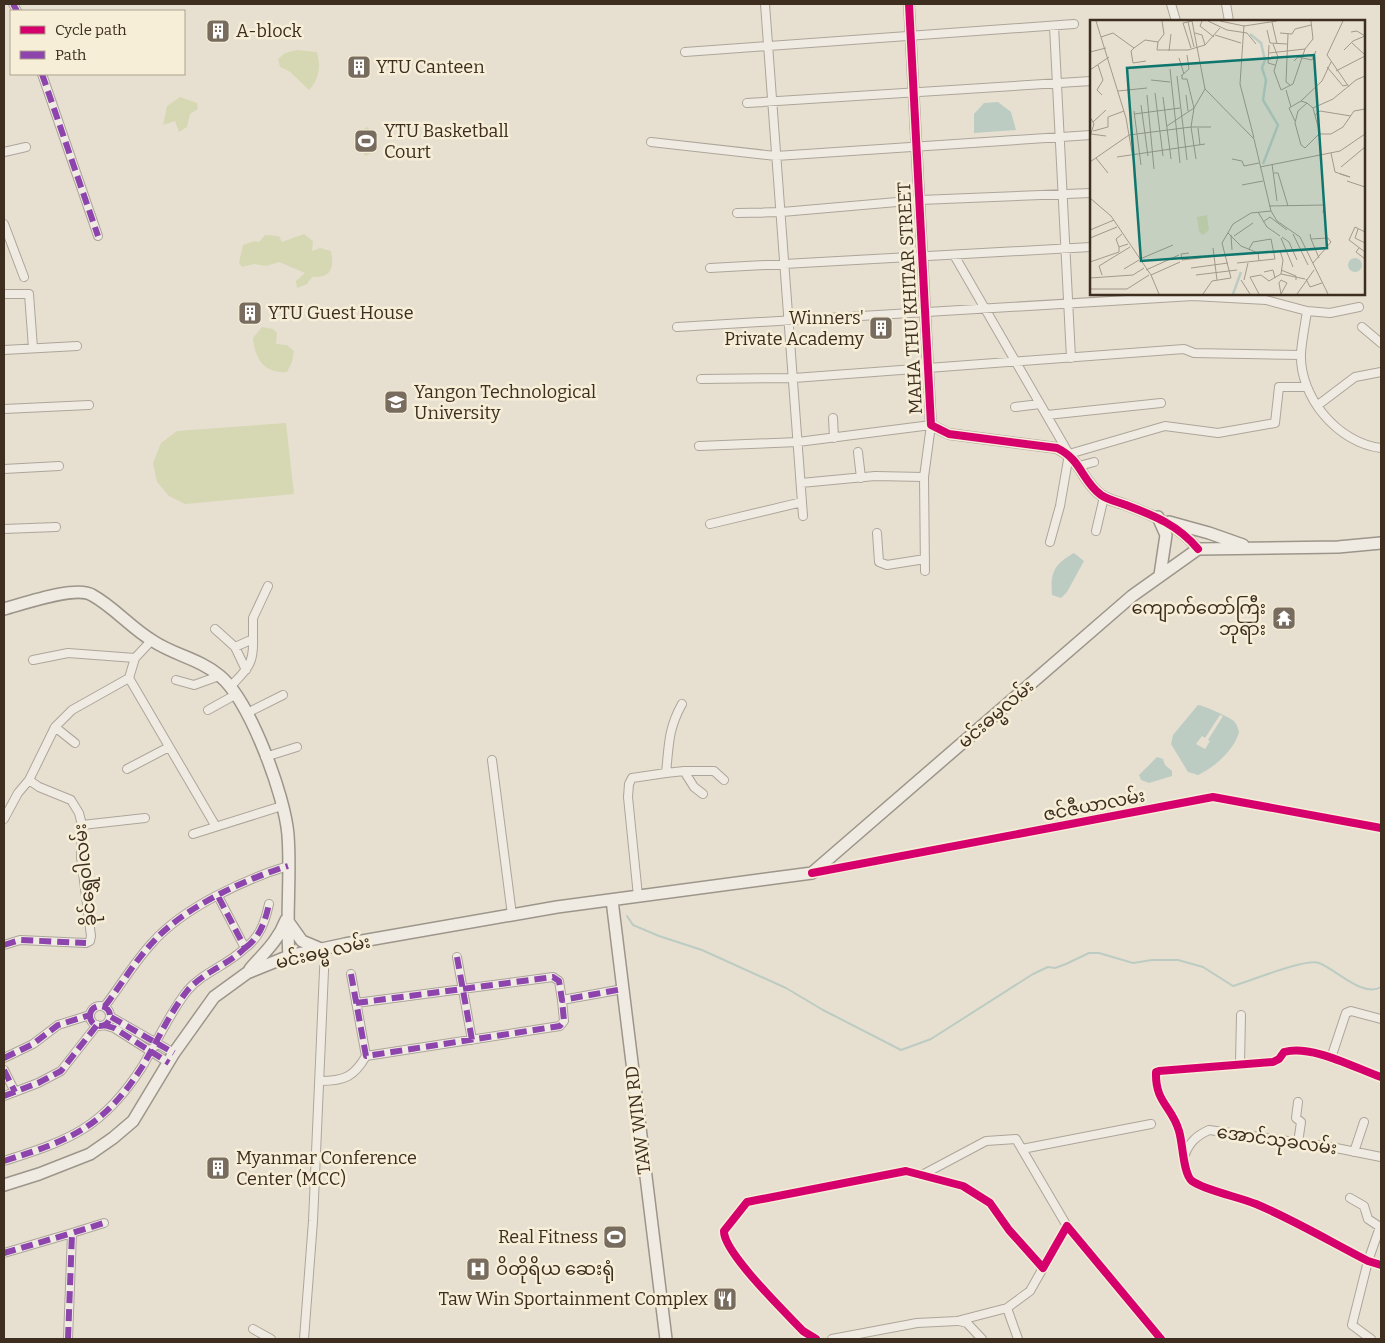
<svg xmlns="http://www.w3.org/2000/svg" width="1385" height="1343" font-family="Bitter,'Noto Sans Myanmar',serif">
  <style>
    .green { fill: #d6d7b3 }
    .water { fill: #bcccc2 }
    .pier { fill: #e7e0d1 }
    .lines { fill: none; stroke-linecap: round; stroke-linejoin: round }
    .stream { stroke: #bcccc2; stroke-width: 2 }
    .minor-casing { stroke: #ada599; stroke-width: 10 }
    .tertiary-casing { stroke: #ada599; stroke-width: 12 }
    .secondary-casing { stroke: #9c958a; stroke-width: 14 }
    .minor { stroke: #efebe3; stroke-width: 8 }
    .tertiary { stroke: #efebe3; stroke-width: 10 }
    .secondary { stroke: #efebe3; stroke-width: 11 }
    .quiet { stroke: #8e44ad; stroke-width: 6; stroke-dasharray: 12 6; stroke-linecap: butt }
    .cycleway-casing { stroke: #f7eed8; stroke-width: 11 }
    .cycleway { stroke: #d6006c; stroke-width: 8 }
    .labels { text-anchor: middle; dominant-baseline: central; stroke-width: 5; stroke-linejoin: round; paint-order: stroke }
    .poi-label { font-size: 18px; fill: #3d2e20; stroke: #f7eed8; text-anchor: start }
    .street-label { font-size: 18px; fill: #3d2e20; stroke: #f7eed8 }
    .inset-river { fill: none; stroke: #bcccc2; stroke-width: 2.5 }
    .inset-road { fill: none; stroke: #a3998a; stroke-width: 1 }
    .view { fill: #0f766e; fill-opacity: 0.15; stroke: #0f766e; stroke-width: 2.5 }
    .inset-edge { fill: none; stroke: #3d2e20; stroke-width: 2.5 }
  </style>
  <rect width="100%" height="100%" fill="#e7e0d1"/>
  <!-- green -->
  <path class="green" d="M297,50L317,52C321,67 319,79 309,90L289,71L280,67L278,59L285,53Z
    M180,97L197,103L198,109L190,114L187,127L179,132L175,121L163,125L167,106Z
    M368,127L378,150L365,156L355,133Z
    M304,234L313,241L312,251L320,248L331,251C334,268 332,278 312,277L307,284L297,288L296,281L305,273L279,262L266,266L254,264L242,267L239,263L243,245L254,241L259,242L265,235L279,236L282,242Z
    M262,327L273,329L277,333L276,344L287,345L294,351L292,362L287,372C264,374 255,359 253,338Z
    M286,423L294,494L185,504L169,496L157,482L153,463L161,443L177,431Z"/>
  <!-- water -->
  <path class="water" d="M998,102L1011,112L1016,130L974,133V114L984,103Z
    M1074,553L1084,561L1067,592L1061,598L1052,595C1050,573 1054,564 1074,553Z
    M1198,705C1203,705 1229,717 1234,721C1237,725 1238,728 1239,732C1235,749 1214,768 1198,775L1188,772L1171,744L1173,735Z
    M1157,757L1163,759L1165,765L1172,771V776L1149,783L1141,780L1139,775Z"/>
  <!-- pier -->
  <path class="pier" d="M1220,715L1223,716L1208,740L1210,741L1205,749L1196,744L1202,736L1205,738Z"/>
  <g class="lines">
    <!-- stream -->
    <path class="stream" d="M627,916L633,925L659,936L702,950L786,988L823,1010L901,1050L931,1039L1033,974L1048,967L1055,968L1066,964L1089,953H1099L1133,963L1152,960H1178L1203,967L1233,986C1250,981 1306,958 1319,963C1337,970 1363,998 1381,987"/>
    <!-- minor casing -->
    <g class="minor-casing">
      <path id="minor" d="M13,4L17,11
        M765,4L803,516
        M1171,4L1176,21
        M1226,4L1229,21
        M1054,26L1071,358
        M685,52L1074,24
        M42,74L98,236
        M747,103L1091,81
        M651,142L776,156L1091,135
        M4,152L26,147
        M737,213L782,212L920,200L1091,193
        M4,224L24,277
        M954,255L1069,454
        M710,268L1091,247
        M4,294H29L33,348
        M1307,311C1305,325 1302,339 1301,353C1299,397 1338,443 1381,448
        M677,327L1193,296L1266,300L1307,311L1330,313L1359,307
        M1362,327L1381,343
        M4,350L77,346
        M701,379L794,378L1184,349L1194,353L1301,355
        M1318,405L1355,377L1381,372
        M1015,407L1040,404
        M4,409L89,405
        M1047,415L1161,403
        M833,418L834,438
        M699,446L798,442L931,425L924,477L925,571
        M858,452L861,478
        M1069,454L1165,426L1218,433L1275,423L1279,387H1307
        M1079,466L1094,462
        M4,469L59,466
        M801,483L875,476L924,477
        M710,524L802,502
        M4,529L56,527
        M1096,531L1104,497
        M877,533L879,562L887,565L925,559
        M1050,542L1060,506L1069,454
        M215,629L235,647L246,670
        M235,647L253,639V618L268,586
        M33,660L68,653L135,658
        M129,678L215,825
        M176,680L194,685L219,676
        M230,687C247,669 254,665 253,639
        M208,710L235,695
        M247,713L283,695
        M55,727L75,743
        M265,757L297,747
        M492,760L512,915
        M127,769L169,747
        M684,771H714L724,780
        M666,773L684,771L694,787L703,794
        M4,819L18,793L29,780L55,727L72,710L129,678L135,658L151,641
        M82,825L145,818
        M193,834L282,806
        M813,873L1213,797L1381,828
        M638,896L628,797L629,784L632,778L666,773C669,745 668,729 682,704
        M4,945L20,940L86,943L90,941L91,936L81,857L82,825L79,813L71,800L39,787L29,780
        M245,948C260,937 265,922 269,904
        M457,957L472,1040
        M356,1003L553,977L559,981L562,1000L623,989
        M90 1016a10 10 0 1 1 20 0a10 10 0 1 1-20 0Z
        M105,1006C121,985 135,961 153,942C183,908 245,879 288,866
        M111,1017L174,1053
        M104,1025L114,1028L169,1063
        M366,1056L560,1026L564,1021L562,1000
        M4,1058L33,1044L58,1025L90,1015
        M1331,1058L1346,1013L1351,1011L1381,1019
        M1240,1063L1241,1015
        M4,1070L15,1092
        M1381,1077C1355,1068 1311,1044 1284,1052L1279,1059L1273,1062L1159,1071L1156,1072C1155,1103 1172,1106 1179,1131C1183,1144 1183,1174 1192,1181C1204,1190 1239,1197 1256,1204C1294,1220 1331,1242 1368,1261L1381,1265
        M320,1081C344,1081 354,1077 366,1056L351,974
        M4,1096L38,1083L61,1071L97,1025
        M1298,1143L1301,1122L1296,1118L1298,1102
        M1022,1149L1151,1124
        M1354,1152L1364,1122
        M1185,1154C1190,1142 1196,1136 1209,1130L1331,1147L1381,1157
        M4,1161C70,1140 103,1128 142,1067C157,1042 169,1014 187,991C203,972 228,965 245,948L218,896
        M922,1175L986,1141L1016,1139L1067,1226
        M1350,1198L1364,1206L1368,1219L1380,1227L1368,1261L1352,1325L1371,1339
        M4,1253L72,1233
        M1007,1308L1018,1339
        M959,1321L967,1323L982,1339
        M253,1329L271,1339
        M68,1339L72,1233L104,1223
        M304,1339L313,1221L325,948
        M816,1339L803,1331C786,1313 723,1252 724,1231L747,1202L906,1171L963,1186L990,1203L1009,1230L1043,1268L1067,1226L1161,1339
        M832,1339L917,1323L957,1321L1007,1308L1030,1291L1043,1268"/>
    </g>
    <!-- tertiary casing -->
    <g class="tertiary-casing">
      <path id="tertiary" d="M909,4L931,425L949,434L1057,448C1082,460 1081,480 1101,495C1108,500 1118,502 1126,505C1155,516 1178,525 1198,549"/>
    </g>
    <!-- secondary casing -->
    <g class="secondary-casing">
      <path id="secondary" d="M1158,517L1166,535L1160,575
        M1169,522L1209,533L1243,545
        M4,609C23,604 76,585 92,595C114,607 131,628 153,641C174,655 200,659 220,676C250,701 285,796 288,835C291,875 286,916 289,956
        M612,900L666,1339
        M287,920L302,941L321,949
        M250,969C264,953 278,941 286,920
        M4,1185L39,1174L90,1154L113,1138L133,1121L174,1053L214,997L247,973L289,956L345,944L557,907L812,873L1132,596L1198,549L1338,547L1381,543"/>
    </g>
    <!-- minor -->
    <use href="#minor" class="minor"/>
    <!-- tertiary -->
    <use href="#tertiary" class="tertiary"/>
    <!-- secondary -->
    <use href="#secondary" class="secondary"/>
    <!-- quiet -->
    <path class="quiet" d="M13,4L17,11
      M42,74L98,236
      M4,945L20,940L86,943
      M245,948C260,937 265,922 269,904
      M457,957L472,1040
      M351,974L366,1056L560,1026L564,1021L562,1000
      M356,1003L553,977L559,981L562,1000L623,989
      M90 1016a10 10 0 1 1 20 0a10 10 0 1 1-20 0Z
      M105,1006C121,985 135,961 153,942C183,908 245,879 288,866
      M111,1017L174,1053
      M104,1025L114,1028L169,1063
      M4,1058L33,1044L58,1025L90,1015
      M4,1070L15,1092
      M4,1096L38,1083L61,1071L97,1025
      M4,1161C70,1140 103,1128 142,1067C157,1042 169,1014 187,991C203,972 228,965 245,948L218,896
      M4,1253L72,1233
      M68,1339L72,1233L104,1223"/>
    <!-- cycleway casing -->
    <g class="cycleway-casing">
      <path id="cycleway" d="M909,4L931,425L949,434L1057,448C1082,460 1081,480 1101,495C1108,500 1118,502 1126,505C1155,516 1178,525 1198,549
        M812,873L1213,797L1381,828
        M1381,1077C1355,1068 1311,1044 1284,1052L1279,1059L1273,1062L1159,1071L1156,1072C1155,1103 1172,1106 1179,1131C1183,1144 1183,1174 1192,1181C1204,1190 1239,1197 1256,1204C1294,1220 1331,1242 1368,1261L1381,1265
        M816,1339L803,1331C786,1313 723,1252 724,1231L747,1202L906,1171L963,1186L990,1203L1009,1230L1043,1268L1067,1226L1161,1339"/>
    </g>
    <!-- cycleway -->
    <use href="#cycleway" class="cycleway"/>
  </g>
  <!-- icons -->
  <defs>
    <g id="building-square" transform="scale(1.25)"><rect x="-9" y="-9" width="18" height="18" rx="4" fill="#786c5e" stroke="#f7eed8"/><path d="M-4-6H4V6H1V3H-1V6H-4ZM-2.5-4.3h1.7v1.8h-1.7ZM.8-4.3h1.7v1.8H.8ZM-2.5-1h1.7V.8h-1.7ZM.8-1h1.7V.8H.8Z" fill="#fff"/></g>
    <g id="stadium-square" transform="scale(1.25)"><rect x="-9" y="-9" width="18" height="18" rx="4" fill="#786c5e" stroke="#f7eed8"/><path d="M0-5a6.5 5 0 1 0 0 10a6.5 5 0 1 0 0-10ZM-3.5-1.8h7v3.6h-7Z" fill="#fff"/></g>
    <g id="university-square" transform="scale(1.25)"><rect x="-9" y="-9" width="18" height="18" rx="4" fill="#786c5e" stroke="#f7eed8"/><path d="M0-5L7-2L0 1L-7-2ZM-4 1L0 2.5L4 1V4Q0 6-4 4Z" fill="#fff"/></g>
    <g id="temple-square" transform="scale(1.25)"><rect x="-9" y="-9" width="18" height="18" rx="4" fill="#786c5e" stroke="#f7eed8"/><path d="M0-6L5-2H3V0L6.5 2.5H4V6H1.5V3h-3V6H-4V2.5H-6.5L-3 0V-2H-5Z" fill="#fff"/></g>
    <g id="hospital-square" transform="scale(1.25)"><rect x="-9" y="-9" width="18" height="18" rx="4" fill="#786c5e" stroke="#f7eed8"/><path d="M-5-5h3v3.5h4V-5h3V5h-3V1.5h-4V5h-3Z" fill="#fff"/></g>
    <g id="restaurant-square" transform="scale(1.25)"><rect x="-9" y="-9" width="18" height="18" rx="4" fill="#786c5e" stroke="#f7eed8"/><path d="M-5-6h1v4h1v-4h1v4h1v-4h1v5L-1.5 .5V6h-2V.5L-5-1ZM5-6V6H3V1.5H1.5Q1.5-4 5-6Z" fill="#fff"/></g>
  </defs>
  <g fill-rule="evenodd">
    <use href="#building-square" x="218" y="31"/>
    <use href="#building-square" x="359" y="67"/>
    <use href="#stadium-square" x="366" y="141"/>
    <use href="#building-square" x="250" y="313"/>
    <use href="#building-square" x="881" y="328"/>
    <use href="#university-square" x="396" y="402"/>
    <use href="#temple-square" x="1284" y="618"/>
    <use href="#building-square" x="218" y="1168"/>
    <use href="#stadium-square" x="615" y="1237"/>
    <use href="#hospital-square" x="478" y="1269"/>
    <use href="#restaurant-square" x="725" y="1299"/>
  </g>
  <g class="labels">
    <!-- poi labels -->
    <g class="poi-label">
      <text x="236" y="31">A-block</text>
      <text x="376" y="67">YTU Canteen</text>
      <text x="384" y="131">YTU Basketball<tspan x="384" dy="21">Court</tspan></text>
      <text x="268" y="313">YTU Guest House</text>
      <text x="864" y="318" text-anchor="end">Winners'<tspan x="864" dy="21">Private Academy</tspan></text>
      <text x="414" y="392">Yangon Technological<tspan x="414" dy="21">University</tspan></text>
      <text x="1266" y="608" text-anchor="end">ကျောက်တော်ကြီး<tspan x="1266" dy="21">ဘုရား</tspan></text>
      <text x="236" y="1158">Myanmar Conference<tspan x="236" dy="21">Center (MCC)</tspan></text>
      <text x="598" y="1237" text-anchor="end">Real Fitness</text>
      <text x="496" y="1269">ဝိတိုရိယ ဆေးရုံ</text>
      <text x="708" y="1299" text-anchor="end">Taw Win Sportainment Complex</text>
    </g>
    <!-- street labels -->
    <g class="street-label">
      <text transform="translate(910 298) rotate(-93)">MAHA THU KHITAR STREET</text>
      <text transform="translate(996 714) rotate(-41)">မင်းဓမ္မလမ်း</text>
      <text transform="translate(1094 805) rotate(-11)">ဇင်ဇီယာလမ်း</text>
      <text transform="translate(85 875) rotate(-96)">ခိုင်ရွှေဝါလမ်း</text>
      <text transform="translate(323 952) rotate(-13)">မင်းဓမ္မ လမ်း</text>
      <text transform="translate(638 1120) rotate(-97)">TAW WIN RD</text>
      <text transform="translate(1277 1140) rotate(8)">အောင်သုခလမ်း</text>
    </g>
  </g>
  <!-- overview -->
  <g transform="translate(1090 20)">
    <rect width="275" height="275" fill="#e7e0d1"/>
    <path d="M117,195L119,210L113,215L109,212L107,197Z" fill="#d6d7b3"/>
    <path d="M258 245a7 7 0 1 1 14 0a7 7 0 1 1-14 0Z" fill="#bcccc2"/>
    <path class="inset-river" d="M160,14L171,23L175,40L172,48L176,60L173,80L188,105L173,144M143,274L151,252"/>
    <path class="inset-road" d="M6,1L36,98L44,144M102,1L115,69L164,119L181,191L187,201L210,217L238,274M112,1L110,6L124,17M118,1L137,10L157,13L166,24M130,1L154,6L187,1M253,1L237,35L259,67M98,2L104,27M182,2L187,24M154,5L150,64L164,118M177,10L180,23L197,24M190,13L202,14L205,9L221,5M198,14L196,62L200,65M125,15L151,23M11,17L23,13L44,28L55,20L68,22L67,30H98L115,25L112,15L105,13M68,22L74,14L72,1M261,22L275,35M183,24L188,37L184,51L191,70L203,64L215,29L223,19L221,1M115,25L130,8M179,25L178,43L185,45M44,28L41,31L43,43L56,41M101,28L93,3L102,1M254,30L263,21L275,16L267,11L261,12M79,31L81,14M0,32L16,28M179,33L215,29M89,38L94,54M204,41L208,37L222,40L226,31M8,45L13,60L7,70L12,75M237,47L253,66L257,65M80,49L90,143M0,50L19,37M246,51L275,36M92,55V59H97L104,88M87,56L97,140M91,56L99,49L97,35M61,60L80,62M196,70L201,87M28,71L57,68M65,73L73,136M57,75L64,149M96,75L98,91M73,77L81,139M217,83L223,88L230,114H241L253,107L264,91L275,89M51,85L58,136M223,88L243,79L266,60L275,56M44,91L51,145M44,94L90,88M225,95L230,91L261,96M0,97L4,104L0,116M205,101L199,88L211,81M3,102L16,90M77,106L104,88M108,108L110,125M3,111L18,107V97L34,91M1,114L16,116M229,114L215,128L211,125L205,103L208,91L217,83L211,81L232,61L241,42M241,133L245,152L260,157L250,154M27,137L115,124M6,138L18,153M106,139L101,107H121M142,139L152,141L154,146L169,143M0,142L39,115L101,107L104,88L115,69M182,144L187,181M170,147L250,131L275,114M251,147L275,127M184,153H188L198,186M257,161L275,167M152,165L173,161M0,178L21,196L61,255L69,274M179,186L234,185L233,193M168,192L177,207L190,216M173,202L180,197L197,210M268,209L265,218L275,223M0,210L24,200M275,212L265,207L259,220L275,232M138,213L151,226L168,233L169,241M203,214L218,245M220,214L221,219L238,218L241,222L223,243M141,215L142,230M144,216L163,203M192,217L199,222L207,240M0,218L27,207M191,218L203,247M221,219L229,238M29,227L26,219L32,214M123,228L127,260M269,228L266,232L275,239M159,229L163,222L181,219L185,239M190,231L193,240L191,254M99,233L91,234L92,240L136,235M50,239L83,225M0,242L29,232V227L38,224M147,243L185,239M101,248L138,243M34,249L49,240M56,250L89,235M191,250L206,256V260M174,252L183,250L185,258M191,254L215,259M12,255L9,246L40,227M61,255L90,242M106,255L147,250M0,258L43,255L54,248M216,259L220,267L232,263M151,260L160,274M154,260L158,243M191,260L197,263L191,274L189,263ZM0,269H37M37,269L59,255M113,274L122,261L141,258L132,223L143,204L161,193L181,191M169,274L160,257L171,255L179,261L191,254M207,274L224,250"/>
    <path class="view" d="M224,35L237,228L51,241L37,48Z"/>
    <rect width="275" height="275" class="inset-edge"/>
  </g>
  <!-- border -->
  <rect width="1385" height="1343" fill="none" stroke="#3d2e20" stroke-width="10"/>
  <!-- legend -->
  <rect x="10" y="10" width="175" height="65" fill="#f7eed8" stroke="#ada18e"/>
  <rect x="20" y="26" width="25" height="8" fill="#d6006c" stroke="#ada18e"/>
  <text x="55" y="35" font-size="15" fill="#3d2e20">Cycle path</text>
  <rect x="20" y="51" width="25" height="8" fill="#8e44ad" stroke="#ada18e"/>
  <text x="55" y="60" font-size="15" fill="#3d2e20">Path</text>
</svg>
